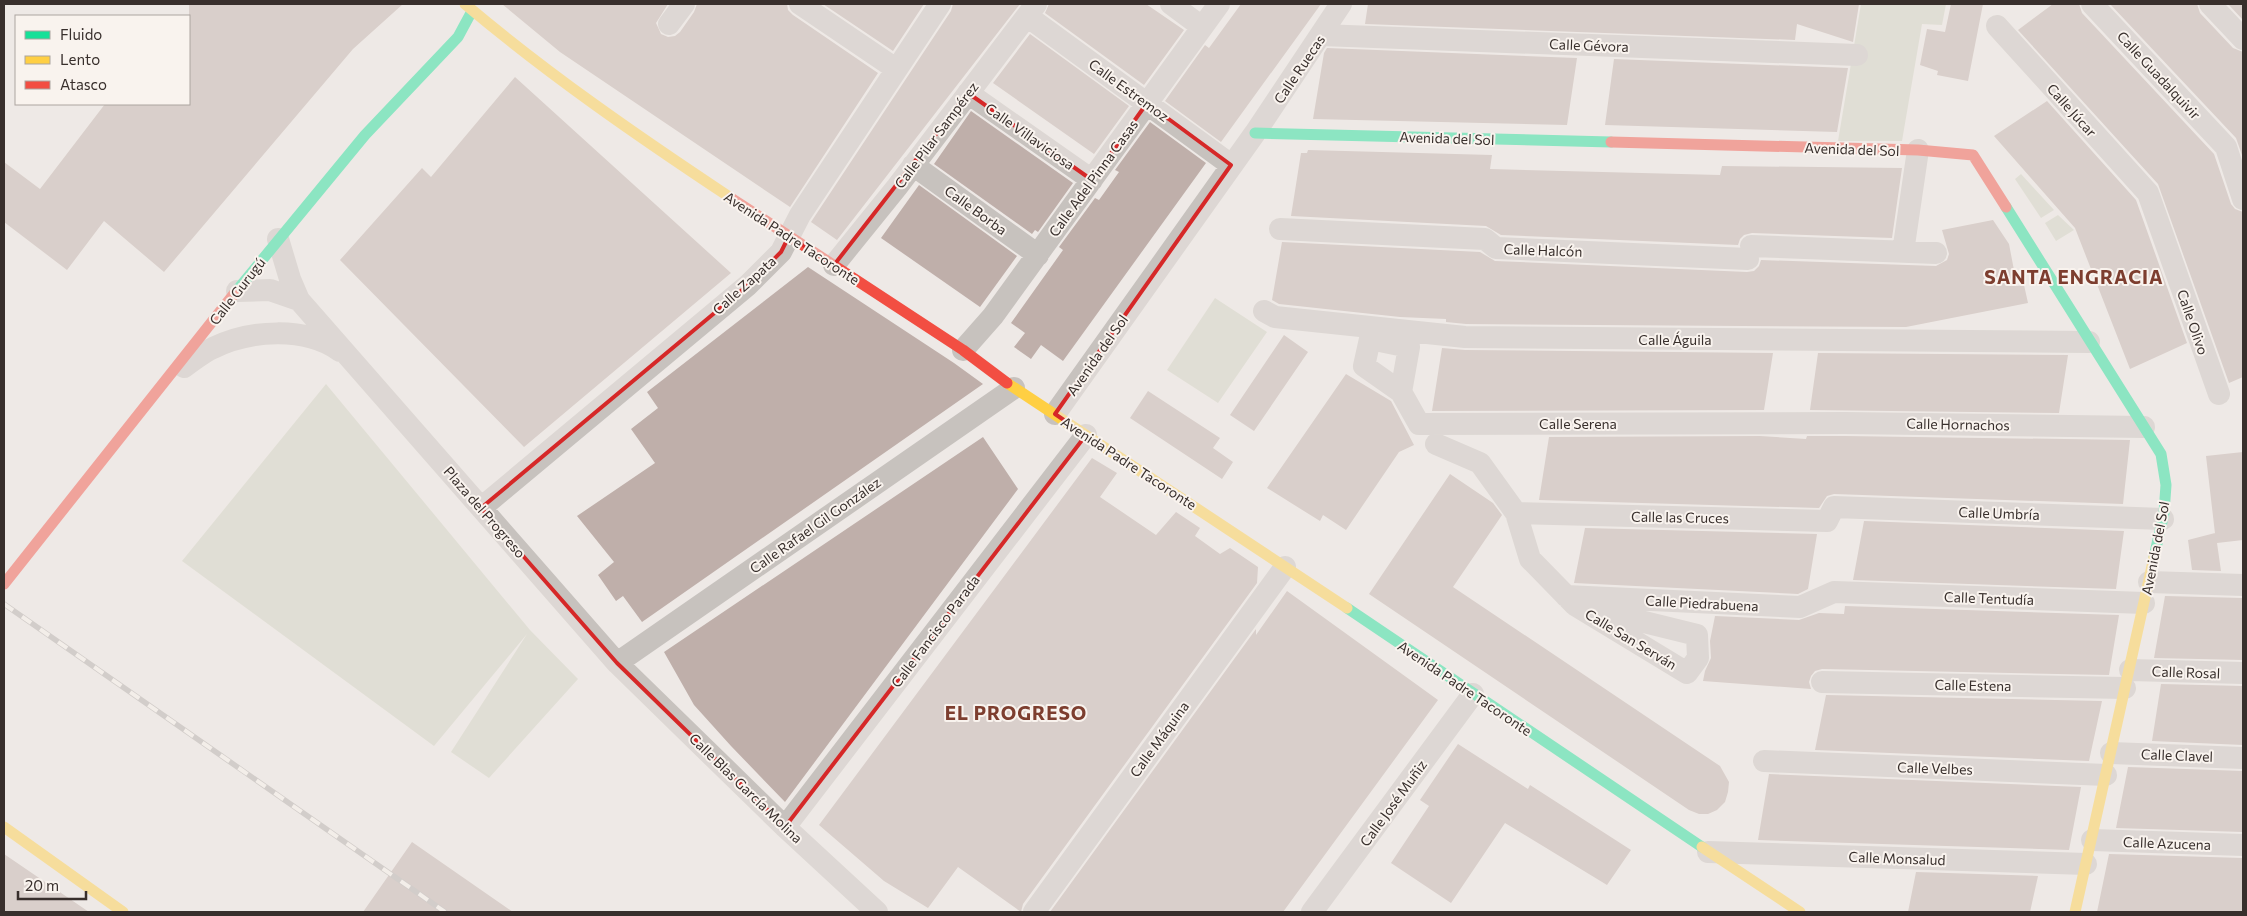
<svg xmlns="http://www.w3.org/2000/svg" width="2247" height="916" font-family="Commissioner,sans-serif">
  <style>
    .green { fill: #cfd1c1 }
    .building { fill: #bfafaa }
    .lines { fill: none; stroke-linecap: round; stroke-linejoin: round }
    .street { stroke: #c7c2be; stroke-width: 22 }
    .fast { stroke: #16e098; stroke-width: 11 }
    .slow { stroke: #ffcf43; stroke-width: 11 }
    .jam { stroke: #f24e42; stroke-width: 11 }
    .rail-casing { stroke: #afaba8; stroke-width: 5.5 }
    .rail { stroke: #f9f3ee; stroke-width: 4; stroke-dasharray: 11; stroke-linecap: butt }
    .marked { fill: none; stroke: #d62828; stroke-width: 4; stroke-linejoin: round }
    .labels { text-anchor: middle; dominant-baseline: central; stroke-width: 4; stroke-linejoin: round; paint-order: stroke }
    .street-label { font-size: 14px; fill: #382f2c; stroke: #f9f3ee }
    .district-label { font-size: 19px; font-weight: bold; letter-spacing: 1px; fill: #7d3e2f; stroke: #f9f3ee }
  </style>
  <rect width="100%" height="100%" fill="#eee9e6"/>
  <!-- green -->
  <path class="green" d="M1861,4H1946L1942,25L1922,24L1902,141H1838Z
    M2021,174L2054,210L2041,218L2015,179Z
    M2058,215L2074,230L2056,241L2045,223Z
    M1215,298L1267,332L1218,403L1167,370Z
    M326,384L530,630L578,679L489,778L451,752L527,634L434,746L182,561Z"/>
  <!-- building -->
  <path class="building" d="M189,4H403L353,49L164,272L104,221L67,270L4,222V162L40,189L105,104H189Z
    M502,4H668L656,23L661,34L668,37L675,36L680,32L694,12L697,4H787L788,10L793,15L878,73L790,207L560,52Z
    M823,4H924L893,51Z
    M953,4H1020L837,240L811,222L951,11Z
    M1049,4H1146L1184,30L1144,85L1045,13Z
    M1241,4H1321L1221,142L1165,101L1205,45L1209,48Z
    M1368,4H1859L1853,42L1797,24L1795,40L1365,24Z
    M1951,4H1983L1968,81L1937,75L1938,71L1920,65L1927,29L1945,32Z
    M2053,4H2079L2082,13L2214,154L2231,204L2235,209L2243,212V377L2229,383L2158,184L2018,30Z
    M2110,4H2197L2200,13L2233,48L2243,52V158L2236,138Z
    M2228,4H2243V20Z
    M1030,34L1129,106L1094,154L993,83Z
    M1327,48L1577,58L1567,125L1313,119L1324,53Z
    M1614,59L1848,68L1837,132L1605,125Z
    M515,77L731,273L524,447L340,260L422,168L431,177Z
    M2047,101L2136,200L2187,343L2130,369L2075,228L1994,136Z
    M971,111L1073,183L1038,232L1035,230L1032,234L934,164Z
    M1150,122L1206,163L1063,361L1041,345L1031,359L1014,347L1025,333L1011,323L1063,250L1059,247L1095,198L1099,200L1119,172L1115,170Z
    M1308,150L1492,155L1490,169L1720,175L1722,166L1902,168L1892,238L1752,233L1744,235L1740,239L1738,245L1501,235L1486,226L1291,216L1301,153H1307Z
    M919,185L1017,256L980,307L881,238Z
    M1993,220L2009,244L2017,286L2024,285L2028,303L1906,327L1466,324L1446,322V319L1400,317L1279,304L1272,300L1282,242L1480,252L1495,261L1747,272L1754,271L1759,266L1761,260L1936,266L1947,260L1949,254L1942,230Z
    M808,267L954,363L983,384L642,622L623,596L616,601L598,575L614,562L577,516L655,463L631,429L658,408L647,392Z
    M1284,335L1308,352L1254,431L1230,415Z
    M1442,348L1465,350L1773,353L1764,410L1432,411Z
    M1818,353L2068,355L2059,413L1810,410Z
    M1346,374L1391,401L1414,445L1399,452L1346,530L1323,515L1320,521L1267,488Z
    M1148,391L1220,438L1213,448L1233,462L1222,479L1130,418Z
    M1760,436L1806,439L1807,436H1845L2130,440L2123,504L1834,494L1827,496L1819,508L1539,500L1549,437Z
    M983,437L1018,489L785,802L731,746L694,705L664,652Z
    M2243,452V540L2217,543L2221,571L2192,570L2188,540L2215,533L2216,542L2206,456Z
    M1092,458L1117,473L1100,497L1156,535L1176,512L1200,528L1195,536L1220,554L1230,548L1258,567L1257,583L1023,904L1021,912L958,867L928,908L884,881L819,825Z
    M1450,474L1493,503L1502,515L1453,587L1720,766L1729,782L1728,792L1725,802L1717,810L1708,814H1699L1689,810L1369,594Z
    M1864,521L2124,531L2116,589L1853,580Z
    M1585,528L1817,534L1808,589L1798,594L1574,583Z
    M1287,591L1438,700L1283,912H1050L1256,629V635Z
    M2165,596L2243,598V660L2154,658Z
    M1845,606L2119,615L2109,675L1822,669L1815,671L1811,676L1809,682L1811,689L1703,681L1705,671L1711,658L1710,641L1715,616L1799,620L1819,613L1844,614Z
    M2161,684L2243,686V745L2152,741Z
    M1826,695L2102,701L2089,761L1815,750Z
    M1458,744L1528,789L1530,785L1631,850L1607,885L1505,823L1451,903L1391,863L1429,806L1420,800Z
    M2128,767L2243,771V832L2116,828Z
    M1769,774L2081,787L2069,850L1758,840Z
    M412,842L513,912H363Z
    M4,854L89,912H4Z
    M2109,854L2243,858V912H2097Z
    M1916,872L2038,876L2030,912H1908Z"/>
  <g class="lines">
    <!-- street -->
    <path class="street" d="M800,4L896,69
      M1171,4L1202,27
      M2092,4L2226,147L2243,199
      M2210,4L2243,39
      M1027,16L1231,165
      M669,24L684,4
      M1997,26L2148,193L2219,394
      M1321,35L1857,55
      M968,93L1092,180
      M913,165L1038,255
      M1280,229L1485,239L1496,248L1748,259
      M278,239L290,279L299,300L617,663L785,827L877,912
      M1751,246L1936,253
      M1903,252L1918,150
      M834,265L897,187L1036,4
      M237,291L270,290L299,300
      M1264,311L1275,317L1465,337L2089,342
      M963,350L993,316L1219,4
      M184,367C193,361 202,353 213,348C250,330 305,326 340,351
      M1401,392L1409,347L1370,339L1364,366L1401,392L1419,424L1845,423L2144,427
      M1055,414L1255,133L1341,4
      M1436,444L1480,463L1516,513L1530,559L1575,605L1697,635L1698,658L1687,673L1575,605
      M481,508L748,285L781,252L800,215L940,4
      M1516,513L1827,521L1834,507L2163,519
      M2149,582L2243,585
      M1566,596L1800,607L1834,592L2144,603
      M617,663L1014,388
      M2130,670L2243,673
      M1822,682L2125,688
      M2111,753L2243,758
      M1764,761L2106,775
      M785,827L1086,435
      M2092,840L2243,845
      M1708,852L2086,864
      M1034,912L1285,567
      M1312,912L1473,694"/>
    <!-- fast -->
    <path class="fast" d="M1255,133L1611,142
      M2006,207L2161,454L2166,485L2164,513L2154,557
      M234,294L365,135L458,37L472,11
      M1347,608L1702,847"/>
    <!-- slow -->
    <path class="slow" d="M465,4C549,75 639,137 731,198
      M1007,383L1347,608
      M4,827L123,912
      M1702,847L1800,912
      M2075,912L2154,557"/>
    <!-- jam -->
    <path class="jam" d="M1611,142L1918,150L1973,155L2006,207
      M731,198L963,350L1007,383
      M4,584L234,294"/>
    <!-- rail casing -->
    <g class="rail-casing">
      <path id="rail" d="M4,604L445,912"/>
    </g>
    <!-- rail -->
    <use href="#rail" class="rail"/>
  </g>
  <!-- marked area -->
  <path d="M0 0H2247V916H0ZM968,93L1092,180L1147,103L1231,165L1055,414L1086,435L785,827L617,663L481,508L748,285L781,252L789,236L834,265Z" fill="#eee9e6" fill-opacity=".55" fill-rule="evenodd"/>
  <path class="marked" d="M968,93L1092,180L1147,103L1231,165L1055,414L1086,435L785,827L617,663L481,508L748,285L781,252L789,236L834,265Z"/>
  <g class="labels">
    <!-- street labels -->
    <g class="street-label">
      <text transform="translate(1589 45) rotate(2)">Calle Gévora</text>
      <text transform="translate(1299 69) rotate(-56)">Calle Ruecas</text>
      <text transform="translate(2159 75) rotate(47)">Calle Guadalquivir</text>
      <text transform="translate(1129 90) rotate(36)">Calle Estremoz</text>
      <text transform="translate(2072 110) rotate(48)">Calle Júcar</text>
      <text transform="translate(936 135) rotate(-53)">Calle Pilar Sampérez</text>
      <text transform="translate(1030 136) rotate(35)">Calle Villaviciosa</text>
      <text transform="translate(1447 138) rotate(2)">Avenida del Sol</text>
      <text transform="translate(1852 149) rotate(2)">Avenida del Sol</text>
      <text transform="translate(1093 178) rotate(-54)">Calle Adel Pinna Casas</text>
      <text transform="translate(976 210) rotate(36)">Calle Borba</text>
      <text transform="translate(792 238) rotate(33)">Avenida Padre Tacoronte</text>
      <text transform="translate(1543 250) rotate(2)">Calle Halcón</text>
      <text transform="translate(744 285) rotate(-42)">Calle Zapata</text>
      <text transform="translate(237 291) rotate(-52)">Calle Gurugú</text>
      <text transform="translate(2193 322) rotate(71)">Calle Olivo</text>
      <text x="1675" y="339">Calle Águila</text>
      <text transform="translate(1097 355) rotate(-55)">Avenida del Sol</text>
      <text x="1578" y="423">Calle Serena</text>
      <text transform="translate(1958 424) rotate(1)">Calle Hornachos</text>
      <text transform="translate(1129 463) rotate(33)">Avenida Padre Tacoronte</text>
      <text transform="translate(485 512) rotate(49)">Plaza del Progreso</text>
      <text transform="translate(1999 513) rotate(2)">Calle Umbría</text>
      <text transform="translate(1680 517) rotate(1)">Calle las Cruces</text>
      <text transform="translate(815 525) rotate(-35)">Calle Rafael Gil González</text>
      <text transform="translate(2155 548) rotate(-79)">Avenida del Sol</text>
      <text transform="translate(1989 598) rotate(2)">Calle Tentudía</text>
      <text transform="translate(1702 603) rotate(3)">Calle Piedrabuena</text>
      <text transform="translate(935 631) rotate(-53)">Calle Fancisco Parada</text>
      <text transform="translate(1631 639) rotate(31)">Calle San Serván</text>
      <text transform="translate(2186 672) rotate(2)">Calle Rosal</text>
      <text transform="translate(1973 685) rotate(1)">Calle Estena</text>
      <text transform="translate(1465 688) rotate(34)">Avenida Padre Tacoronte</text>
      <text transform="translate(1159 739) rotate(-54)">Calle Máquina</text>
      <text transform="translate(2177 755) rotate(2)">Calle Clavel</text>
      <text transform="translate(1935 768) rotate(2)">Calle Velbes</text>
      <text transform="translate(746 788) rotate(44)">Calle Blas García Molina</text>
      <text transform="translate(1393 803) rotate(-54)">Calle José Muñiz</text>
      <text transform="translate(2167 843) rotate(2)">Calle Azucena</text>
      <text transform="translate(1897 858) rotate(2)">Calle Monsalud</text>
    </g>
    <!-- district labels -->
    <g class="district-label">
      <text x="2074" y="276">SANTA ENGRACIA</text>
      <text x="1016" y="712">EL PROGRESO</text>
    </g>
  </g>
  <!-- border -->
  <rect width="2247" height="916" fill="none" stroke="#382f2c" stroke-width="10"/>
  <!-- legend -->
  <rect x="15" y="15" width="175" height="90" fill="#f9f3ee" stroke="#aca5a0"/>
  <rect x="25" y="31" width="25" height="8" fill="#16e098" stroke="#aca5a0"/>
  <text x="60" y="40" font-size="15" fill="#382f2c">Fluido</text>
  <rect x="25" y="56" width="25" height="8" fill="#ffcf43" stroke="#aca5a0"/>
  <text x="60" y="65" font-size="15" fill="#382f2c">Lento</text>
  <rect x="25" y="81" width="25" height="8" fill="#f24e42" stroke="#aca5a0"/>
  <text x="60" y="90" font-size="15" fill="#382f2c">Atasco</text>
  <!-- scale -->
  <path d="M18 891v8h68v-8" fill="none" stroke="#382f2c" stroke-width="2.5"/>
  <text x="25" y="891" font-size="15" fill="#382f2c" stroke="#f9f3ee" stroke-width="4" paint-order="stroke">20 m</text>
</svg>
